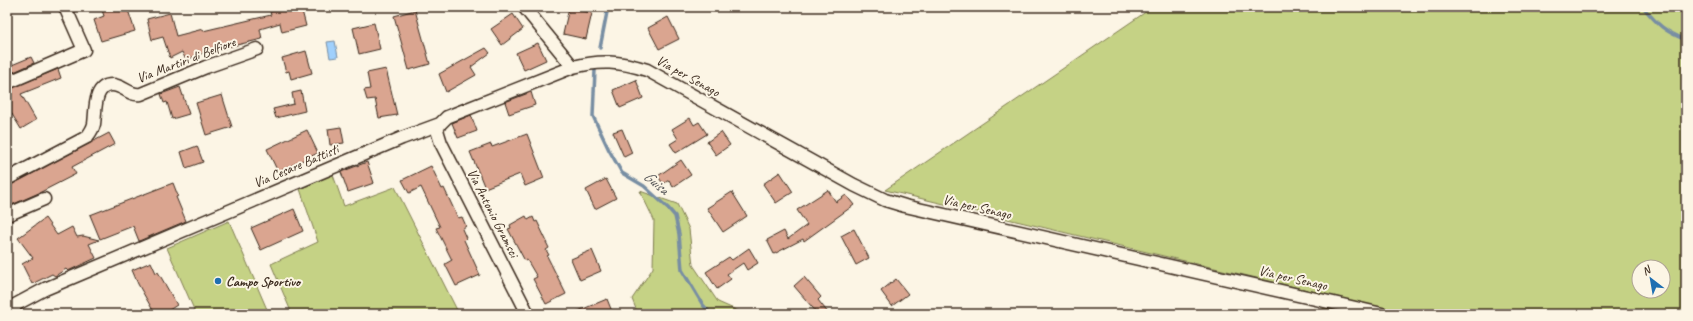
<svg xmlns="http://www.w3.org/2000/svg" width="1693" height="321" font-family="Caveat,sans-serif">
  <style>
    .green { fill: #c5d285; stroke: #807e52; fill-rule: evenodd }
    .water { fill: #a0d0fc; stroke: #788ea3 }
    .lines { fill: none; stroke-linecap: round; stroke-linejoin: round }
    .stream { stroke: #788ea3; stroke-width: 3.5 }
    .building { fill: #daa590; stroke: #3b2a1e }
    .minor-casing { stroke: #3b2a1e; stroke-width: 15 }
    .minor { stroke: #fcf5e5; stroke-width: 12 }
    .poi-dot { fill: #1f6fb2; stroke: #fcf5e5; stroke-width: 1.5 }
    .labels { text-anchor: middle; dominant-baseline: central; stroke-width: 4; stroke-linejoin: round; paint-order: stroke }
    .street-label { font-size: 14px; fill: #3b2a1e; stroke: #fcf5e5 }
    .poi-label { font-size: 14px; font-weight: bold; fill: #3b2a1e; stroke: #fcf5e5; text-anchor: start }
    .water-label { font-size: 15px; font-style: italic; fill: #545456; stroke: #fcf5e5 }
  </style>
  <rect width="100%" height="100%" fill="#fcf5e5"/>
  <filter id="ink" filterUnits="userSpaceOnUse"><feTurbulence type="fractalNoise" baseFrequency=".025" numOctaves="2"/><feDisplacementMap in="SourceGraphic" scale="8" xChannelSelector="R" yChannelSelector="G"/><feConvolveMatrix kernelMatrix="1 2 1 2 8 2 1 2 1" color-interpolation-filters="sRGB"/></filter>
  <g filter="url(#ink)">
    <!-- green -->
    <path class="green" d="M1153,7H1686V314H1315L1341,298L885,190ZM1639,267H1663V291H1639Z
      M333,175L344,206L395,187L459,314H292L271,264L318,242L300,189Z
      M640,191L677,204L689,229L693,265L718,302L745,314H638L632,299L653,268L654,220Z
      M229,221L269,314H196L167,248Z"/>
    <!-- water -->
    <path class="water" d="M335,41L338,57L330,58L327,42Z"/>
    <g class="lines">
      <!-- stream -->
      <path class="stream" d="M1643,7C1658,25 1664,31 1686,40
        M600,48L608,7
        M595,70L593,116L609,150L622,173L644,186L668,208L675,216L679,234L682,270L703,305L711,314"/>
    </g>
    <!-- building -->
    <path class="building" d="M101,7H127L135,31L101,41L94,20L104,16Z
      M292,7H301L306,26L282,32L280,23L260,29L262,39L203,53L186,60L182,52L170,58L163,37L152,40L147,19L170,13L176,36L203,29V31L271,15L270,12Z
      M569,8L592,13L586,39L563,34Z
      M415,10L430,64L409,70L394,16Z
      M513,14L523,29L502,45L491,29Z
      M668,17L679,39L659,49L648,28Z
      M374,23L380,49L359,54L353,28Z
      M538,43L546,60L524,70L516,53Z
      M486,48L490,53L471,67L476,75L446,92L439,74Z
      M306,51L312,73L291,79L289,71L286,72L282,58Z
      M31,57L34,63L7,75V67Z
      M58,69L61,78L21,94L36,120L21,129L7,106V90Z
      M386,69L397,115L379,118L375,99L367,100L364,90L370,89L367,73Z
      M636,80L643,98L620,108L613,90Z
      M180,87L189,114L172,119L167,102L164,103L161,94Z
      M301,91L305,111L276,118L273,109L294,104L292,93Z
      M531,92L535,105L509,114L505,102Z
      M222,95L232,127L206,135L196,103Z
      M471,115L477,131L458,138L452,123Z
      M690,118L694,125L699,122L707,134L676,153L670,144L678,139L672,129Z
      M341,127L344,143L330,145L328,129Z
      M622,129L632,153L624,157L613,132Z
      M307,130L318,153L278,172L267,149Z
      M721,132L730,145L716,155L707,142Z
      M109,133L115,144L72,167L76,174L41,192L7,207V187Z
      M527,134L544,178L525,186L520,174L485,188L470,152L491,144L492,147Z
      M197,146L203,162L186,168L181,152Z
      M681,160L691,175L673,187L669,180L663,184L658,176Z
      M367,162L374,183L348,192L341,172Z
      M431,166L442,189L444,188L458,218L462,217L466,226L462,229L466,238L464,240L480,275L456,286L445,264L452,260L436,228L440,227L421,187L409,193L402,180Z
      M780,172L793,192L776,203L763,184Z
      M606,179L616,198L595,209L586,190Z
      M173,183L178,196L176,197L186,221L139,241L133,226L100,239L90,215Z
      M828,190L836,202L846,195L854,205L804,241L803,239L774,254L767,240L784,231L788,239L807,225L797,210Z
      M732,192L747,216L723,232L707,208Z
      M294,209L303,231L261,250L251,228Z
      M526,216L528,220L533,217L535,222L537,221L547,242H546L549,248L546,250L549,255L547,256L566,294L546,304L533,279L537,277L527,260L525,261L508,229L511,228L510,225Z
      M45,218L57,235L72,227L77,237L83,236L99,240L89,244L96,258L68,271L66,269L55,276L52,274L32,284L22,264L33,258L18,238Z
      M854,229L869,258L856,265L841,236Z
      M749,248L758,263L747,270L743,263L727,274L731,279L717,289L706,272L729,257L732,260Z
      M592,250L601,271L580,280L571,259Z
      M151,262L156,273L158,272L177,305L163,314H155L138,284L132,270Z
      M804,277L821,297L818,300L829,314H818L794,286Z
      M896,279L908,294L892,306L881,291Z
      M607,299L613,314H571Z"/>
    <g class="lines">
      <!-- minor casing -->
      <g class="minor-casing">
        <path id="minor" d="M524,7L573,67
          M7,83L84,50L65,7
          M440,124L437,130L441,143L528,314
          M7,179L87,137C90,133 93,129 94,124C96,111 93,85 112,85C124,85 128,96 141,94L206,67L257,49
          M7,215L44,199
          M13,314L15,305L45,289L402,138L440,124L447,117L457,113L573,67C600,60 619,61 647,70L854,185L885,200L905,206L1382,314"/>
      </g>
      <!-- minor -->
      <use href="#minor" class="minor"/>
    </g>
  </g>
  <!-- markers -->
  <circle class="poi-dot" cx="218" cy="281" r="4"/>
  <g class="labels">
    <!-- street labels -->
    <g class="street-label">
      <text transform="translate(186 60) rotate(-21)">Via Martiri di Belfiore</text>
      <text transform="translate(688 76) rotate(29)">Via per Senago</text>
      <text transform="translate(296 166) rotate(-23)">Via Cesare Battisti</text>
      <text transform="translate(977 207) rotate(13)">Via per Senago</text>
      <text transform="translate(493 213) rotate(63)">Via Antonio Gramsci</text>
      <text transform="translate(1293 278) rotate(13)">Via per Senago</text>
    </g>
    <!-- poi labels -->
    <g class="poi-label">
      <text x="226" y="281">Campo Sportivo</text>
    </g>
    <!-- water labels -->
    <g class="water-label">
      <text transform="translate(656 183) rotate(40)">Guisa</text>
    </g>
  </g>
  <!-- margin -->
  <rect width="1693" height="321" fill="none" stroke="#fcf5e5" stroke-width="24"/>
  <rect x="12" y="12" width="1669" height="297" fill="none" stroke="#3b2a1e" stroke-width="1.5" filter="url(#ink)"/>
  <!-- north arrow -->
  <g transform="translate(1651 279) rotate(329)"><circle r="19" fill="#fcf5e5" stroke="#afa495"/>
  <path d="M0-3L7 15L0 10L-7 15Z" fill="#1f6fb2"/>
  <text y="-6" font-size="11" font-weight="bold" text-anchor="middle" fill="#3b2a1e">N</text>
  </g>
</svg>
